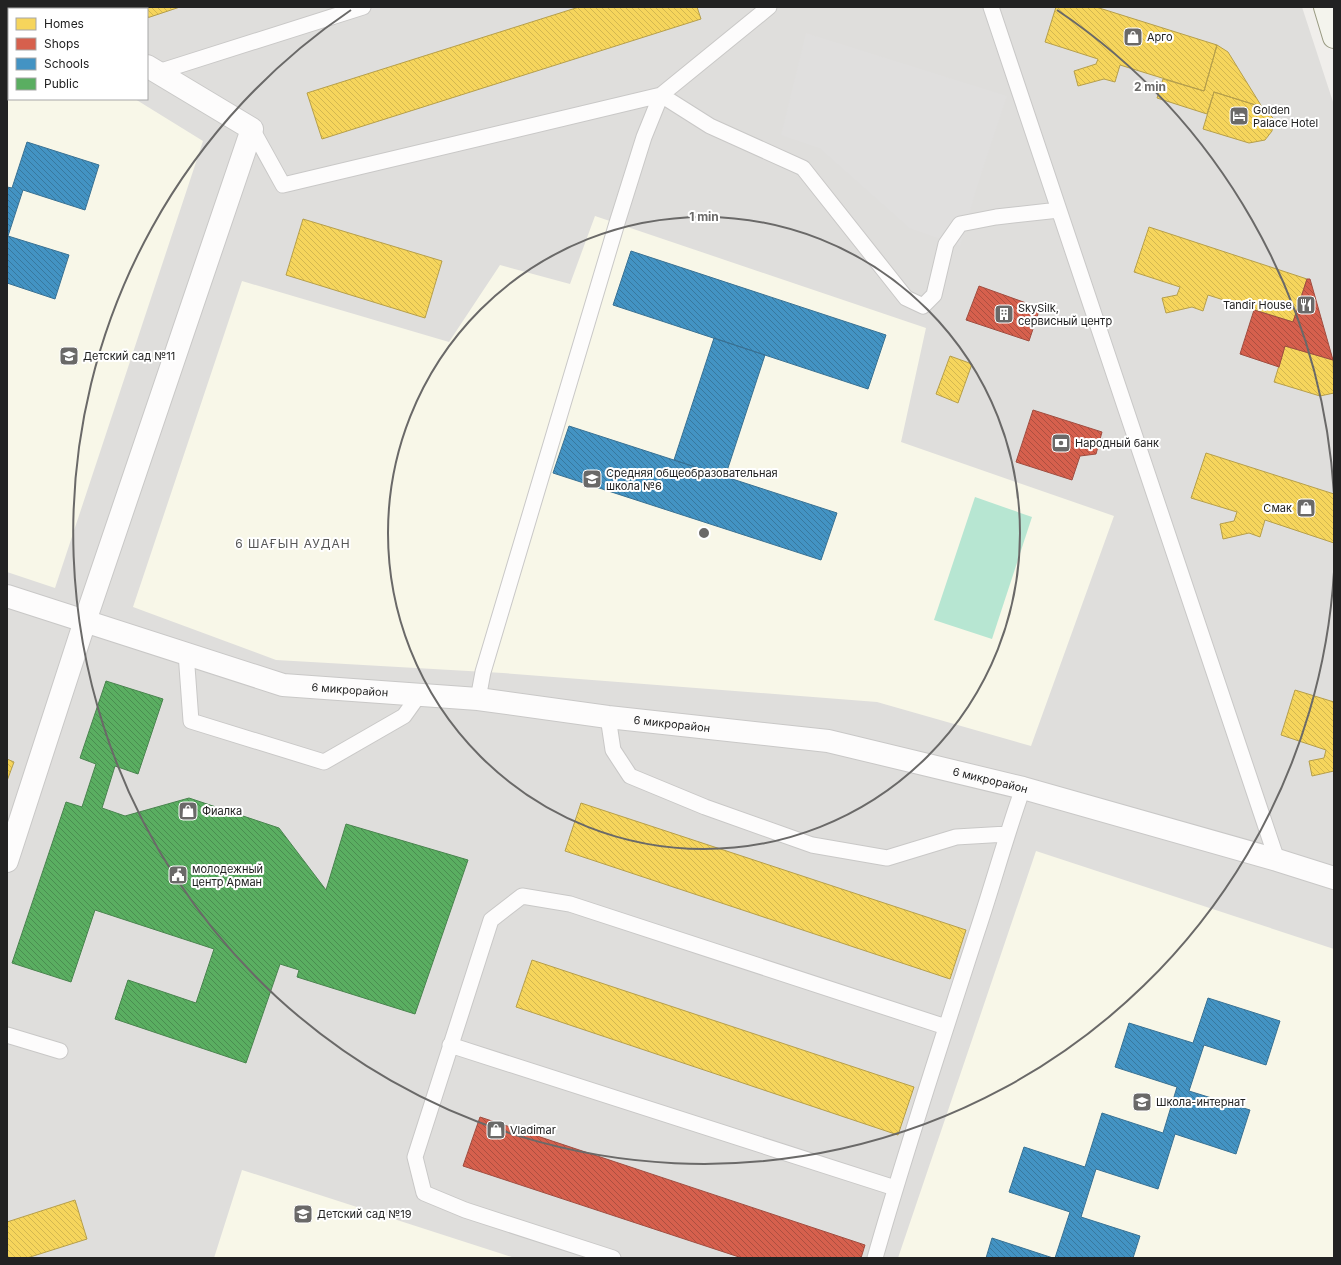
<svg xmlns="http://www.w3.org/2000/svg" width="1341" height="1265" font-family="Inter,sans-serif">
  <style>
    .residential { fill: #dfdedc; fill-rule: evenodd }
    .education { fill: #f8f7e8 }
    .pitch { fill: #b7e6d2 }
    .parking { fill: #e0dfde }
    .homes { fill: url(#homes-back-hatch); stroke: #b69f4b }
    .shops { fill: url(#shops-back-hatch); stroke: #a04d40 }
    .schools { fill: url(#schools-back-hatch); stroke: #397193 }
    .public { fill: url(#public-back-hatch); stroke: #49844e }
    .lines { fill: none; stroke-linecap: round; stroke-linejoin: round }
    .service-casing { stroke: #c9c8c7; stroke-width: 17 }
    .minor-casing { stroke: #c9c8c7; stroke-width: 24 }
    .secondary-casing { stroke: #999a82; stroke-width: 24 }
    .service { stroke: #fdfcfc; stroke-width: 15 }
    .minor { stroke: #fdfcfc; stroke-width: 22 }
    .secondary { stroke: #f4f4ed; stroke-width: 22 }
    .ring { fill: none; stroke: #6a6968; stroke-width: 2 }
    .labels { text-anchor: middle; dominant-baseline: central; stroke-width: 4; stroke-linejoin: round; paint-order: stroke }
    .poi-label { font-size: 11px; fill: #222; stroke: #fff; text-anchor: start }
    .street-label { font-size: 11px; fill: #222; stroke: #fff }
    .neighbourhood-label { font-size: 12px; letter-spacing: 1px; fill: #555; stroke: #fff }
    .centre { fill: #6a6968; stroke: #fff; stroke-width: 2 }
    .ring-label { font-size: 12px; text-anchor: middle; font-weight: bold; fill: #6a6968; stroke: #fff; stroke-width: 4; stroke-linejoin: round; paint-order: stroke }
  </style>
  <defs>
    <pattern id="homes-back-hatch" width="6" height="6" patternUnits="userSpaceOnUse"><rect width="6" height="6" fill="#f6d55c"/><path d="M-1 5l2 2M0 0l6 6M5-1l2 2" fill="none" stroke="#d3b750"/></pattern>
    <pattern id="shops-back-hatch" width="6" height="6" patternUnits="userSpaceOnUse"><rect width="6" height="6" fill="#d6604d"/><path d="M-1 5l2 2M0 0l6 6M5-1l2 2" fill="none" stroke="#ad4f40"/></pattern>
    <pattern id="schools-back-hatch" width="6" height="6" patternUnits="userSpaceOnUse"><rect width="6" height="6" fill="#4393c3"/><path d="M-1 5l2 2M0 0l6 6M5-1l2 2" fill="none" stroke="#38789e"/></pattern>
    <pattern id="public-back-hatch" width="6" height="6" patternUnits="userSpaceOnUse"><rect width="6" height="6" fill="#5aae61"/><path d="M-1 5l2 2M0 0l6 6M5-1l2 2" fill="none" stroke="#4a8d50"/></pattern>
  </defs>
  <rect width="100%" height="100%" fill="#f0eeeb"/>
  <!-- residential -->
  <path class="residential" d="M7,7H1302L1334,105V1258H7ZM9,9H147V99H9Z"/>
  <!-- education -->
  <path class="education" d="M7,19L9,20V99H135L203,141L55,588L7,572Z
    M595,216L926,328L901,442L1114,516L1031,746L877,702L503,673L276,660L133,607L242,281L449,342L500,265L570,284Z
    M1036,851L1334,949L1333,1258H898Z
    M242,1170L515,1258H214Z"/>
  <!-- pitch -->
  <path class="pitch" d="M975,497L1032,517L992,639L934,620Z"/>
  <!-- parking -->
  <path class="parking" d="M806,33L1007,96L976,190L960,246L909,228L819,148L781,135Z"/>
  <!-- homes -->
  <path class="homes" d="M129,7H180L147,18V9H130Z
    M579,7H697L701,19L322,139L307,93Z
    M1056,7H1096L1217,45L1204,91L1120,65L1115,82L1104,79L1078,86L1074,71L1096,64L1098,59L1045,42Z
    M1217,45L1228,52L1262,107L1214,92L1207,114L1157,98L1163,79L1204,91Z
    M1214,92L1262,107L1273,118L1272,131L1265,140L1249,143L1203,129Z
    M303,219L442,261L425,318L286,275Z
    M1149,227L1307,279L1293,322L1208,295L1203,311L1192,307L1166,313L1162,298L1177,295L1180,287L1134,272Z
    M1285,346L1333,360L1334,393L1320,396L1274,382Z
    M950,356L972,364L958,403L936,394Z
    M1206,453L1334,494V543L1265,520L1260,537L1249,533L1223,539L1220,524L1234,521L1237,512L1191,498Z
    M1295,690L1334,702V771L1312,776L1309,761L1324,758L1326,750L1281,735Z
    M7,759L14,762L7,781Z
    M581,803L966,930L950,979L565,851Z
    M532,960L914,1087L898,1135L516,1007Z
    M75,1200L87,1239L27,1258H7V1222Z"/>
  <!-- shops -->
  <path class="shops" d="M1307,279H1310L1333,360L1285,346L1279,367L1240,354L1254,310L1293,322Z
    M979,286L1040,308L1029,341L966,320Z
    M1033,410L1102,432L1096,454L1080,456L1072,480L1016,462Z
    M480,1117L865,1245L861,1258H742L463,1166Z"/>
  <!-- schools -->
  <path class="schools" d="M27,142L99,165L85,210L23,190L8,236L69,255L55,299L7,283V187L12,188Z
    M631,251L886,335L868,389L613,305Z
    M714,338L765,355L725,477L674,460Z
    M569,426L837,513L821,560L553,473Z
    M1208,998L1280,1021L1266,1065L1204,1045L1189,1091L1250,1110L1236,1154L1175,1134L1158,1189L1096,1169L1081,1217L1140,1236L1133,1258H1055L1070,1212L1009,1192L1024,1147L1085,1167L1102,1113L1163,1133L1177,1087L1115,1067L1129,1023L1193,1043Z
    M992,1238L1053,1258H986Z"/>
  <!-- public -->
  <path class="public" d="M106,681L163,699L138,774L115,766L102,808L125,816L189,798L279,828L326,890L346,824L468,860L415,1014L297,977L299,970L280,964L246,1063L115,1019L128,980L196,1003L214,949L95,910L71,982L12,963L66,802L82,807L96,764L80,758Z"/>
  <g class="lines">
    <!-- service casing -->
    <g class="service-casing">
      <path id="service" d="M991,7L1277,860
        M158,72L363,7
        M252,129L283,185L661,95L710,126L803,168L906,298L923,306L934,295L946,244L960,224L996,217L1059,210
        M186,653L191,721L324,762L404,716L419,695
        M478,699L483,672L617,223L644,137L661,95L769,7
        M608,717L613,750L630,776L705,807L812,845L887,858L956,837L1007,834
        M7,1035L60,1051
        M450,1045L895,1188
        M613,1258L465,1210L424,1193L415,1157L491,920L522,896L570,904L946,1027
        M875,1258C906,1149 942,1040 977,932C993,884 1006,836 1023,788"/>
    </g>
    <!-- minor casing -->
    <g class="minor-casing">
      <g id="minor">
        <path d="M35,7L39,9"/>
        <path id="s1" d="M7,596L283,685L478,699L608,717L828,741L1023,788L1277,860L1334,878"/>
        <path d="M7,861L85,621L252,129L147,66"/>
      </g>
    </g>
    <!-- secondary casing -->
    <g class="secondary-casing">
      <path id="secondary" d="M1325,7L1334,37"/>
    </g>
    <!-- service -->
    <use href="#service" class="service"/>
    <!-- minor -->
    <use href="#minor" class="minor"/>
    <!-- secondary -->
    <use href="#secondary" class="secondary"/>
  </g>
  <!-- distance rings -->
  <g class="ring">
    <circle cx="704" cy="533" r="316"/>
    <path d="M1334 572A631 631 0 1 1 351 10M1057 10A631 631 0 0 1 1334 494"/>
  </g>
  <!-- icons -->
  <defs>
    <g id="shop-square" transform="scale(1)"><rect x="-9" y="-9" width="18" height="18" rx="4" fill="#6a6968" stroke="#fff"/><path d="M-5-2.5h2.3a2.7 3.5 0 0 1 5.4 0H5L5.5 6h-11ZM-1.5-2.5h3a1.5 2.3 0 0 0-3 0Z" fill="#fff"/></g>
    <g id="hotel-square" transform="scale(1)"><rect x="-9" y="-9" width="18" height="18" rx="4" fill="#6a6968" stroke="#fff"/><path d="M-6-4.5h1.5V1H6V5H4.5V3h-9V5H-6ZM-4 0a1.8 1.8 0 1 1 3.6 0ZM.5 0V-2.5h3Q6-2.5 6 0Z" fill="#fff"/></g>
    <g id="restaurant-square" transform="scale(1)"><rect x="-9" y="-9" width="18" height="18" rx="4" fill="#6a6968" stroke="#fff"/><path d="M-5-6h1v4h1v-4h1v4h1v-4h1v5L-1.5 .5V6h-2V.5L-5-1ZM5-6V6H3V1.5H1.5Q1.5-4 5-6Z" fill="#fff"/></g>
    <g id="building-square" transform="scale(1)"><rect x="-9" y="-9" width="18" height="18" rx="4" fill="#6a6968" stroke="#fff"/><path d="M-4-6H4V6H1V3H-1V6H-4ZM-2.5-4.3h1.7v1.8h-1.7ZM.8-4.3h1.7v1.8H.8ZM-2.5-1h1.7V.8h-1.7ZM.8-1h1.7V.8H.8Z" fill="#fff"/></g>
    <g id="school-square" transform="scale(1)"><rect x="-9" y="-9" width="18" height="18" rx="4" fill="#6a6968" stroke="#fff"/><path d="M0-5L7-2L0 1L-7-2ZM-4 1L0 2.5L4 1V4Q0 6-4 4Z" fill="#fff"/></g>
    <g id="bank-square" transform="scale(1)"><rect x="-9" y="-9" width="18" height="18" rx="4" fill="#6a6968" stroke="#fff"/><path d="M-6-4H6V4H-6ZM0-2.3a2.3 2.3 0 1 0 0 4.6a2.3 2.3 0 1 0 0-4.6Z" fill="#fff"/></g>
    <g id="civic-square" transform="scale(1)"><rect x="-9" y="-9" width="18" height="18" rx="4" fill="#6a6968" stroke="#fff"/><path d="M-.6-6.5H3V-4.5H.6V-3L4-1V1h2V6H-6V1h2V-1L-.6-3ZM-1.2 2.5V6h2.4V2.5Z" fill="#fff"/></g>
  </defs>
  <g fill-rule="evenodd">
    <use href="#shop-square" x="1133" y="37"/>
    <use href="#hotel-square" x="1239" y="116"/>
    <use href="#restaurant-square" x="1306" y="305"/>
    <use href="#building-square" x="1004" y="314"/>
    <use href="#school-square" x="69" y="356"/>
    <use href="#bank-square" x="1061" y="443"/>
    <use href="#school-square" x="592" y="479"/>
    <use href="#shop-square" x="1306" y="508"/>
    <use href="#shop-square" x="188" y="811"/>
    <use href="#civic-square" x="178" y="875"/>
    <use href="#school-square" x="1142" y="1102"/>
    <use href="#shop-square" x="496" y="1130"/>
    <use href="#school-square" x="303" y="1214"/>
  </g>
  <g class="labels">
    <!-- poi labels -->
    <g class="poi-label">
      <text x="1147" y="37">Арго</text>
      <text x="1253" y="110">Golden<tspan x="1253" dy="13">Palace Hotel</tspan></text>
      <text x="1292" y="305" text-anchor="end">Tandir House</text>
      <text x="1018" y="308">SkySilk,<tspan x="1018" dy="13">сервисный центр</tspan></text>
      <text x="83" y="356">Детский сад №11</text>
      <text x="1075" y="443">Народный банк</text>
      <text x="606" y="473">Средняя общеобразовательная<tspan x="606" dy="13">школа №6</tspan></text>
      <text x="1292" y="508" text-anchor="end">Смак</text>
      <text x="202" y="811">Фиалка</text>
      <text x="192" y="869">молодежный<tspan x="192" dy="13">центр Арман</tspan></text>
      <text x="1156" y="1102">Школа-интернат</text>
      <text x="510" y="1130">Vladimar</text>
      <text x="317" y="1214">Детский сад №19</text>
    </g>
    <!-- street labels -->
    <g class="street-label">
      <text stroke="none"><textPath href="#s1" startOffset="357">6 микрорайон</textPath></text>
      <text stroke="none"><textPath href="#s1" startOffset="681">6 микрорайон</textPath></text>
      <text stroke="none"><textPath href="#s1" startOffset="1005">6 микрорайон</textPath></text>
    </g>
    <!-- neighbourhood labels -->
    <g class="neighbourhood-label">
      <text x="293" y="543">6 ШАҒЫН АУДАН</text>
    </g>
  </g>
  <circle cx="704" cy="533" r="6" class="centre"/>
  <g class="ring-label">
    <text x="1150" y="91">2 min</text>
    <text x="704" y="221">1 min</text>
  </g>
  <!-- border -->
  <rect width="1341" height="1265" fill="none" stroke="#222222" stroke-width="16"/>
  <!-- legend -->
  <rect x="8" y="8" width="140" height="92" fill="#ffffff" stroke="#a7a7a7"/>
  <rect x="16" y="18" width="20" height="12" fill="#f6d55c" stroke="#a7a7a7"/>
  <text x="44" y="28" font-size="12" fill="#222222">Homes</text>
  <rect x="16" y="38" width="20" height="12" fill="#d6604d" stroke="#a7a7a7"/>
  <text x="44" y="48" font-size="12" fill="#222222">Shops</text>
  <rect x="16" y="58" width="20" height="12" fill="#4393c3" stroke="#a7a7a7"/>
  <text x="44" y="68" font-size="12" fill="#222222">Schools</text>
  <rect x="16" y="78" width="20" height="12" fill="#5aae61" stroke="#a7a7a7"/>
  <text x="44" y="88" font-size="12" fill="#222222">Public</text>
</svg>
